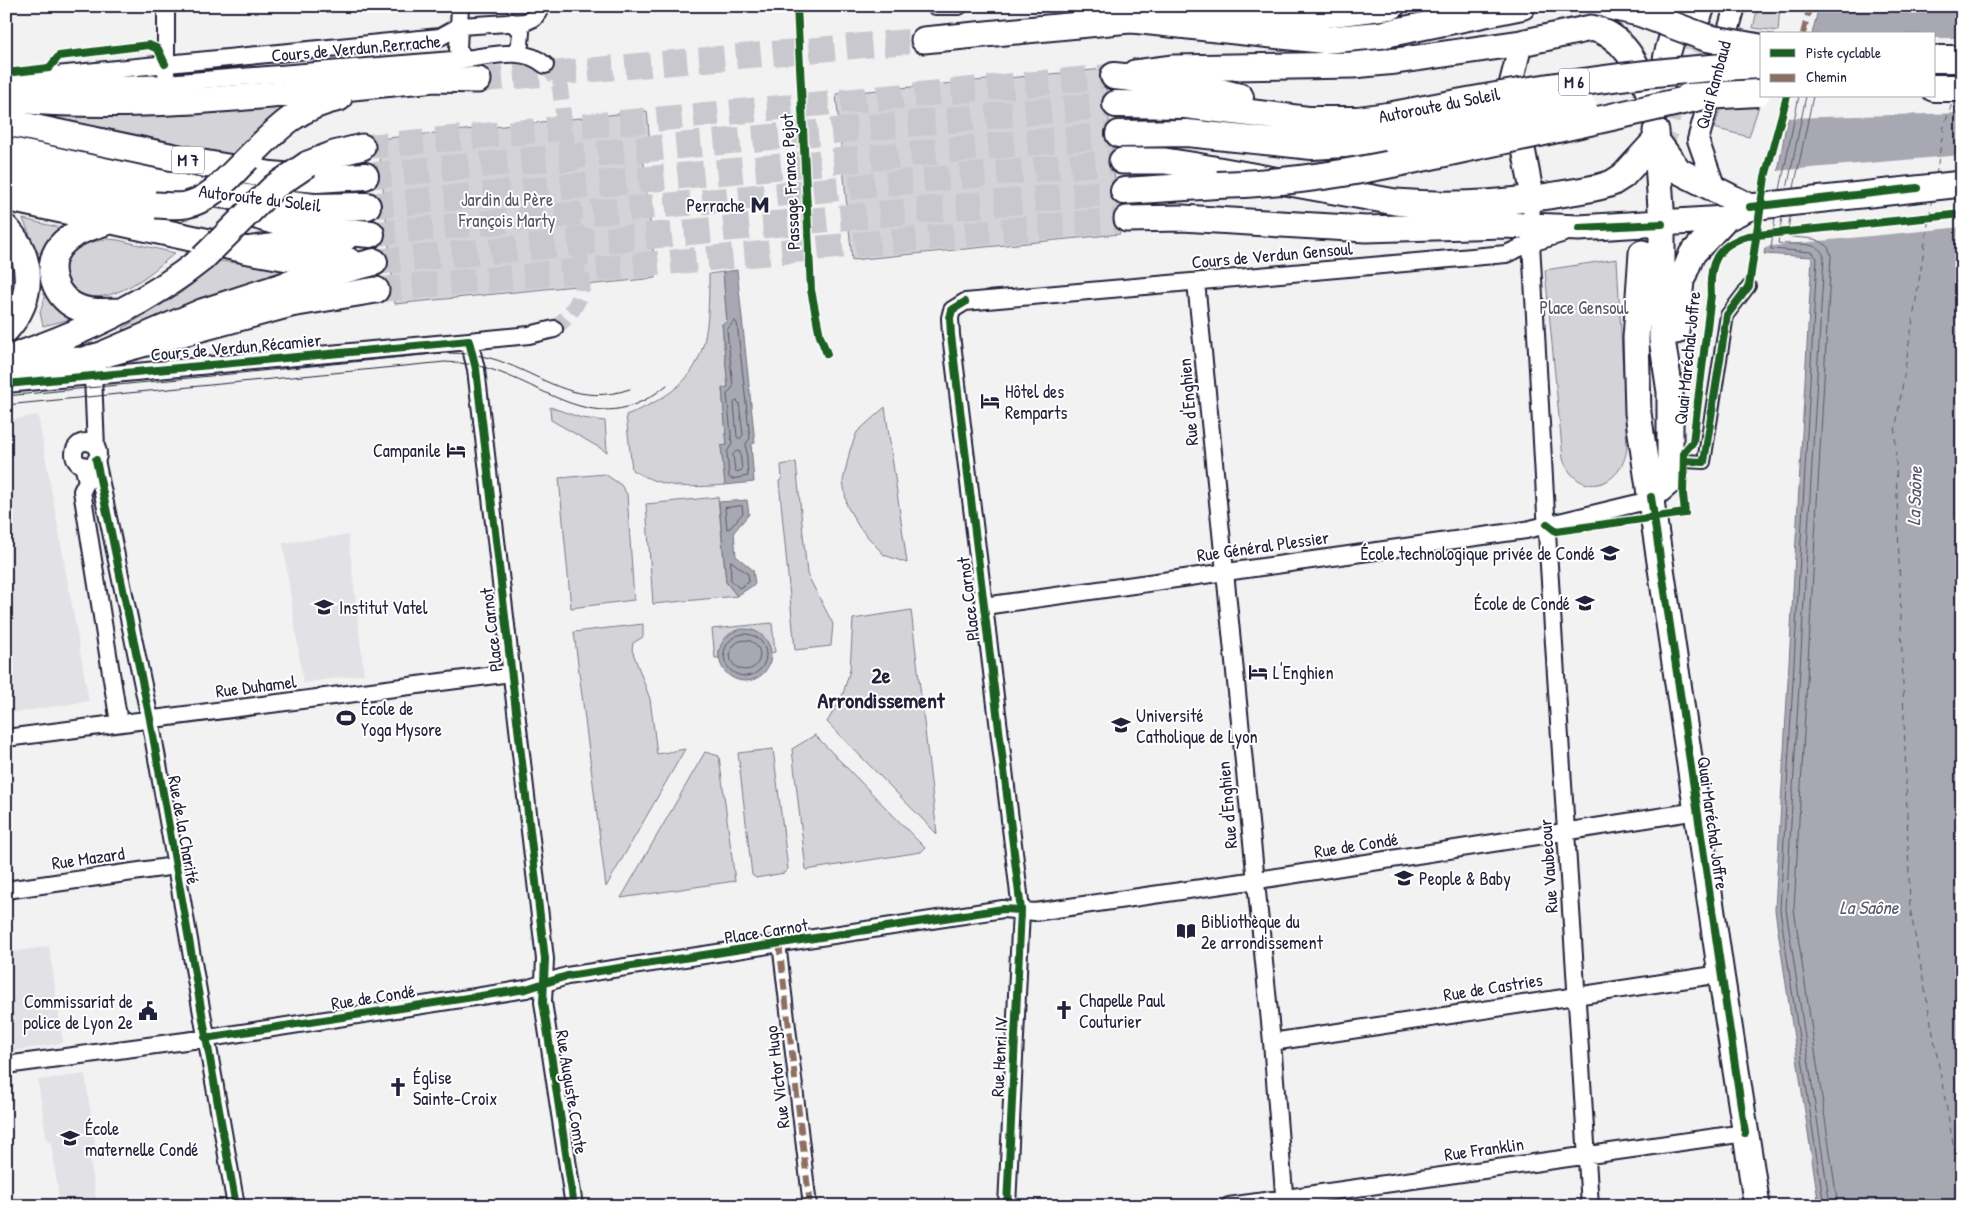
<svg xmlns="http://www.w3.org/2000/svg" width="1968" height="1212" font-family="'Patrick Hand',sans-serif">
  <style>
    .built { fill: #e2e2e6 }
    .green { fill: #d3d3d8; stroke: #7a7a8a }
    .water { fill: #a8a8b2; stroke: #727282 }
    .pier { fill: #f2f2f3 }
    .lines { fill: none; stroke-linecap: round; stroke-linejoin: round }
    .shore { stroke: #58586b; stroke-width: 1 }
    .ferry { stroke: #58586b; stroke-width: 1; stroke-dasharray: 6 5; stroke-linecap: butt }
    .minor-tunnel { stroke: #c8c8ce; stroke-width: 16; stroke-dasharray: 16 8; stroke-linecap: butt }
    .primary-tunnel { stroke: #c8c8ce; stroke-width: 25; stroke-dasharray: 25 12; stroke-linecap: butt }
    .trunk-tunnel { stroke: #c8c8ce; stroke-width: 26; stroke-dasharray: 26 13; stroke-linecap: butt }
    .pedestrian-casing { stroke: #22223b; stroke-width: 16 }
    .minor-casing { stroke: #22223b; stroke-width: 20 }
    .tertiary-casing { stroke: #22223b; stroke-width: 24 }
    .secondary-casing { stroke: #22223b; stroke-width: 26 }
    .primary-casing { stroke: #22223b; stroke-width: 29 }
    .trunk-casing { stroke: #22223b; stroke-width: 30 }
    .pedestrian { stroke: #fff; stroke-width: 12 }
    .minor { stroke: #fff; stroke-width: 16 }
    .tertiary { stroke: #fff; stroke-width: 20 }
    .secondary { stroke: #fff; stroke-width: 22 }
    .primary { stroke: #fff; stroke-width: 25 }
    .trunk { stroke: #fff; stroke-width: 26 }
    .tram { stroke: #22223b; stroke-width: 1 }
    .primary-bridge-casing { stroke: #22223b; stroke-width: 29; stroke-linecap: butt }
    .trunk-bridge-casing { stroke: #22223b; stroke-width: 30; stroke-linecap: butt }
    .primary-bridge { stroke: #fff; stroke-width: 25 }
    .trunk-bridge { stroke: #fff; stroke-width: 26 }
    .quiet { stroke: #8d6e63; stroke-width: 6; stroke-dasharray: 12 6; stroke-linecap: butt }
    .cycleway-casing { stroke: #fff; stroke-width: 11 }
    .cycleway { stroke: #1b5e20; stroke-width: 8 }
    .labels { text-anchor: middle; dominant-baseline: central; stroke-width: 4; stroke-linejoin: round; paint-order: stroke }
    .shield { fill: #fff; stroke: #646476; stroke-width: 1 }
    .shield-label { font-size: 16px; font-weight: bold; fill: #22223b }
    .street-label { font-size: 18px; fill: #22223b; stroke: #fff }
    .park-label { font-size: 18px; fill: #57576a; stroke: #fff }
    .poi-label { font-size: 18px; fill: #22223b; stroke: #fff; text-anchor: start }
    .water-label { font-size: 19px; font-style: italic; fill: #58586b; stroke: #fff }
    .district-label { font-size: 22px; font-weight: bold; fill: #22223b; stroke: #fff }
  </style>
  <rect width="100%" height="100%" fill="#f2f2f3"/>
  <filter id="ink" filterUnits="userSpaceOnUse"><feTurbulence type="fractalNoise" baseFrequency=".02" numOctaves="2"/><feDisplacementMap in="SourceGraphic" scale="10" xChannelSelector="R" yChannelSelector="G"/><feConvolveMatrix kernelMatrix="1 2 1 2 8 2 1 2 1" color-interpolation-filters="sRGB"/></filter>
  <g filter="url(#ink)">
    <!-- built -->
    <path class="built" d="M38,415L89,701L6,714V421Z
      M348,535L364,674L303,683L283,543Z
      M49,946L63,1043L6,1052V953Z
      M85,1074L97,1157L90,1159L97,1206H60L51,1142H47L38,1080Z"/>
    <!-- green -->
    <path class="green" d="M1048,6H1102L1047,11Z
      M1758,6H1780L1778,31L1753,28Z
      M1748,31L1774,34H1762V96L1749,137L1714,128Z
      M1104,69L1120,234L852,260L836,94Z
      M296,99L233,155L14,109L15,106C57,109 99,115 141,116C193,117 246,110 296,99Z
      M647,111L650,144L642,146L656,278L395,304L378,139Z
      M23,219L61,228L50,238L41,253H38Z
      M108,239L118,240L175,253C157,268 138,285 115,293C70,310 45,263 78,246C88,242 98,241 108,239Z
      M6,241L20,276L6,317Z
      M1617,259L1627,448C1622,488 1578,500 1563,459L1545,270Z
      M219,261L297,269L250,283L124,330L123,328L182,292Z
      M723,272L727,323L722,324L728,388L722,389L727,446H721L725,485C687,488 665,489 632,470L626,415C704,385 709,351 709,274Z
      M46,294L52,303L71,319L43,326L40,312Z
      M550,407L582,418L605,421L607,452L551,420Z
      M885,407L907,563L884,555L859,527L847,506L843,481L850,450L857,432Z
      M796,462L807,574L833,624L831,646L795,650L779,481L782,480L781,465Z
      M605,474L621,485L627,494L634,600L571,608L559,478Z
      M718,497L726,582L737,596L653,604L646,504Z
      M911,610L937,834L827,722L842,697L850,670L853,619Z
      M772,623L775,652L771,653L768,643L761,635L719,649V658H715L712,629Z
      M643,624V637L633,643L632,650L650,699L657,754L685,749L606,887L574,632Z
      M815,735L925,848L921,852L806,870L792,749Z
      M773,749L788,869L784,873L756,878L752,875L738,753Z
      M705,752L719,756L735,881L621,898Z"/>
    <!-- water -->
    <path class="water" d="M1819,6H1962V1206H1819L1775,910L1812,257L1764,254L1785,131L1795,96H1934V34H1812Z
      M737,270L755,443L751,444L754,482L725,485L721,446L727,445L722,388L728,387L722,324L727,322L723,272Z
      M747,500L749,514L734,532L736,556L753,570L755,584L737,596L726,582L719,502Z
      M719 655a26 26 0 1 1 52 0a26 26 0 1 1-52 0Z"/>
    <!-- pier -->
    <path class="pier" d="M1934,38H1962V113L1786,118L1792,96H1934Z
      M1962,155V227L1770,246L1762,250L1776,171Z"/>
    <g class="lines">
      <!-- shore -->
      <path class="shore" d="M1794,188L1813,96
        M1787,189L1806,96
        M1780,190L1799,96
        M1782,217L1778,243C1793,246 1819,239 1824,257L1786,909L1830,1206
        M1790,217L1787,236C1804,240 1827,234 1831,256L1794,909L1838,1206
        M1775,218L1771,249L1812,252L1817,258L1780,910L1824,1206
        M735,321L737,323L750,438L746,444L748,476L732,479L729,477L727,452L732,444L727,394L733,387L727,330Z
        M737,401L739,403L743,435L740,439L737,437L734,403Z
        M737,451L740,452L742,470L737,472L735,470L733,455Z
        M742,506L743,513L730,528L727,529L725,508Z
        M731,561L748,574L749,582L739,588L731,580Z
        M724 655a21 21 0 1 1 42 0a21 21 0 1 1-42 0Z
        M730 655a15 15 0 1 1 30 0a15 15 0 1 1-30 0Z"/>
      <!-- ferry -->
      <path class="ferry" d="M1936,175L1944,126L1953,101
        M1932,199L1895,432L1910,908L1962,1192"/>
      <!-- minor-tunnel -->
      <path class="minor-tunnel" d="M545,65L556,77L560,88L583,283C580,304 570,315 554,329"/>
      <!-- primary-tunnel -->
      <path class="primary-tunnel" d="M478,80L924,40
        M362,147L1114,76
        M1660,157L1673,93L1701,16
        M371,234L1122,161
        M376,290L1127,219"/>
      <!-- trunk-tunnel -->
      <path class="trunk-tunnel" d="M365,176L1116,104
        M367,206L1119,134
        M374,262L1124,191"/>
      <!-- pedestrian casing -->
      <g class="pedestrian-casing">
        <path id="pedestrian" d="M1684,461L1704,462L1727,315L1749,286
          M779,943L810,1206"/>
      </g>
      <!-- minor casing -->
      <g class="minor-casing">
        <path id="minor" d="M166,6V73
          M460,6L458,49L465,59
          M935,6H959
          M512,22L521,32L520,44L514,53
          M6,80L440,37L460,26L525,22L534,18L542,6
          M13,89L166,83L465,59C493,56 523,46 545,65
          M1533,199L1530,225L1548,550L1590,1206
          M1196,282L1272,1042L1285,1206
          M469,341L476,369L545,959L543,1002L574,1206
          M93,376L96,448
          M6,384L469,341L529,335L554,329
          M74 454a12 12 0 1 1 24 0a12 12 0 1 1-24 0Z
          M96,460L150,719L236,1206
          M83,465L87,481L82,491L119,723
          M984,606L1526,530L1642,502L1651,497
          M6,738L511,673
          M6,890L175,866
          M1272,1042L1721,974
          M6,1065L215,1037L526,989L567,976L1003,909L1035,912L1271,878L1697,811
          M1007,1206L1021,910L951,335L950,318L952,310L965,302L1506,254L1531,243L1565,233
          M1229,1206L1745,1133"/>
      </g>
      <!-- tertiary casing -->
      <g class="tertiary-casing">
        <path id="tertiary" d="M1701,16L1705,6
          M1716,191L1698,140L1735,6"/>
      </g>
      <!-- secondary casing -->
      <g class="secondary-casing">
        <path id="secondary" d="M1521,43L1511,83L1533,199"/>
      </g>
      <!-- primary casing -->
      <g class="primary-casing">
        <path id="primary" d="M1195,17L1313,16L1392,6
          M924,40L1150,18
          M1135,73L1173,68L1353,65L1396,61L1521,43L1591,28C1630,35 1642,79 1657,110
          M1660,91L1667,55L1681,6
          M6,99C149,113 292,92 434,79L478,80
          M1656,140L1679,171L1750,207
          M248,158C278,128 297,107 339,98
          M1122,161H1165L1191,165L1395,202C1452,207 1511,203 1567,193C1582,190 1597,189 1612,183L1623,176L1656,140
          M308,164L334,154L362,147
          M6,174L155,205
          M6,198L246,250L346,237
          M1127,219L1182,218L1366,229L1503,225L1579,228L1725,219L1750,207L1962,184
          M112,220C96,226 77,230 64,242C41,263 54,301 82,309C94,313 108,311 121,311
          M6,228C35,258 34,300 6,330
          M1642,253L1636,338L1638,413L1721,974L1757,1206
          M1676,331L1681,281L1692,254L1725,219
          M18,355C85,331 148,303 203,258
          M6,363L83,360L291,304L376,290
          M1651,497L1670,481V392L1662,339V224L1656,131"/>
      </g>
      <!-- trunk casing -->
      <g class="trunk-casing">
        <path id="trunk" d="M1128,19L1324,40L1380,35L1522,6
          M1934,59H1962
          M1114,76L1181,83L1240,97
          M1934,88H1962
          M1116,104L1185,105L1308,120H1358L1388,116
          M6,122L200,163L271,175L317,179L365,176
          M1119,134L1187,133L1312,146L1394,141
          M6,150L196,191L313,207L367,206
          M1124,191L1217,185
          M250,213C288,228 330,230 371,234
          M246,250L291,258L348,261
          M107,353L203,312L293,283L374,262"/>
      </g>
      <!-- pedestrian -->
      <use href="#pedestrian" class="pedestrian"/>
      <!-- minor -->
      <use href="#minor" class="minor"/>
      <!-- tertiary -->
      <use href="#tertiary" class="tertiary"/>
      <!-- secondary -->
      <use href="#secondary" class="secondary"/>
      <!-- primary -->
      <use href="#primary" class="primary"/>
      <!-- trunk -->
      <use href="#trunk" class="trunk"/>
      <!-- tram -->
      <path class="tram" d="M6,396L444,353C465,353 485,355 505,363C551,381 578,406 630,389
        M6,405L445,362C460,363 476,364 490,369C555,390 600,440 667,385"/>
      <!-- primary-bridge casing -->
      <g class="primary-bridge-casing">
        <path id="primary-bridge" d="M155,205C164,205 176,207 186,205C211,200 230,175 248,158
          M203,258L274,187L308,164"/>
      </g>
      <!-- trunk-bridge casing -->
      <g class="trunk-bridge-casing">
        <path id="trunk-bridge" d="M1610,6L1640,13L1707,38L1762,48
          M1688,97L1757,93
          M1388,116C1512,92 1635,70 1762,65
          M1394,141L1536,114L1584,108
          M1217,185C1306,183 1381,167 1468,148C1547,132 1625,114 1704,96"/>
      </g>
      <!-- primary-bridge -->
      <use href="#primary-bridge" class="primary-bridge"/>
      <!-- trunk-bridge -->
      <use href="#trunk-bridge" class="trunk-bridge"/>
      <!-- quiet -->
      <path class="quiet" d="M1803,34L1810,6
        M779,943L810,1206"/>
      <!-- cycleway casing -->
      <g class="cycleway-casing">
        <path id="cycleway" d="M797,6L811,290L820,336L827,354
          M6,73L49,68L59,56L149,45L158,49L165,64
          M1750,207L1917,188
          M1579,228L1662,224
          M965,302L952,310L950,318L951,335L1021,910L1007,1206
          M6,384L469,341L476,369L545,959L543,1002L574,1206
          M96,460L150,719L236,1206
          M1684,461L1704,462L1727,315L1749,286L1765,177L1787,96
          M1651,497L1745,1133
          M1547,524L1556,531L1685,513L1683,494L1684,452L1693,442L1711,295C1709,264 1716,245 1748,236L1962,214
          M205,1038L526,989L567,976L1003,909L1021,910"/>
      </g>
      <!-- cycleway -->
      <use href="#cycleway" class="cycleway"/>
    </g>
  </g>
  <!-- icons -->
  <defs>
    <g id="metro-bare" transform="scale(1.5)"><path d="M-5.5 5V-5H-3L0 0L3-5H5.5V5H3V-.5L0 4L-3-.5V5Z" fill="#22223b" stroke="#fff" stroke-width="2.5" paint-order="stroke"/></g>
    <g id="hotel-bare" transform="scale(1.5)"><path d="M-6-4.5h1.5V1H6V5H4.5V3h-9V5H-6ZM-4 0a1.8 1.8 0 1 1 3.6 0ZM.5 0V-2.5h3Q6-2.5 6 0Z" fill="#22223b" stroke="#fff" stroke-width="2.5" paint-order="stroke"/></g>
    <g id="school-bare" transform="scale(1.5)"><path d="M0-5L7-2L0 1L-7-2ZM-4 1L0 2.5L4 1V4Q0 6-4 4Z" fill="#22223b" stroke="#fff" stroke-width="2.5" paint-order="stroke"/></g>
    <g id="university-bare" transform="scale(1.5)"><path d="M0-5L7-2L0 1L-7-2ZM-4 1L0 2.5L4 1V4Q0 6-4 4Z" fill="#22223b" stroke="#fff" stroke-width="2.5" paint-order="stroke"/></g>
    <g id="stadium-bare" transform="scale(1.5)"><path d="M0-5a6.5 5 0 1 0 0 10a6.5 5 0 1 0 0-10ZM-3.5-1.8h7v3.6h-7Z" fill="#22223b" stroke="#fff" stroke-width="2.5" paint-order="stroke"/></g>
    <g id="library-bare" transform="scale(1.5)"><path d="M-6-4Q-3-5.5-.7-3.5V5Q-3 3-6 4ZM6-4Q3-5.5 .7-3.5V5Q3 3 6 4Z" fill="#22223b" stroke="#fff" stroke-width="2.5" paint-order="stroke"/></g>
    <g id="church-bare" transform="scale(1.5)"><path d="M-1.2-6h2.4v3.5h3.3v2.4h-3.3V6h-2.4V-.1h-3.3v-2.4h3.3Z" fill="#22223b" stroke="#fff" stroke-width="2.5" paint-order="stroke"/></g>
    <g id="civic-bare" transform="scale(1.5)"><path d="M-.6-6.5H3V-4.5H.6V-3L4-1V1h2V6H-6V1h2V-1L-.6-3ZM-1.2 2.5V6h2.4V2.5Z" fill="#22223b" stroke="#fff" stroke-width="2.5" paint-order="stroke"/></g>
  </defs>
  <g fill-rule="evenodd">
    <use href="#metro-bare" x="760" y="205"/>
    <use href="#hotel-bare" x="990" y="401"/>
    <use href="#hotel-bare" x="456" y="450"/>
    <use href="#school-bare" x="1610" y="553"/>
    <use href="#university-bare" x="1585" y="603"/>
    <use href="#university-bare" x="324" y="607"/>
    <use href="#hotel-bare" x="1258" y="672"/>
    <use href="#stadium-bare" x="346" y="718"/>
    <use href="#university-bare" x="1121" y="725"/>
    <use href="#school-bare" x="1404" y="878"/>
    <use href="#library-bare" x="1186" y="931"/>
    <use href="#church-bare" x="1064" y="1010"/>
    <use href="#civic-bare" x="148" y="1011"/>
    <use href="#church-bare" x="398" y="1087"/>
    <use href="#school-bare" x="70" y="1138"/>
  </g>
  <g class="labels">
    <!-- shield labels -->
    <g class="shield">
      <rect x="1559" y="68.5" width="30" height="27" rx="4"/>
      <rect x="172" y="146.5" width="32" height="27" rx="4"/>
    </g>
    <g class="shield-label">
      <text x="1574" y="82">M 6</text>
      <text x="188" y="160">M 7</text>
    </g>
    <!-- street labels -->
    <g class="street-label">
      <text transform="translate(356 48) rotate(-5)">Cours de Verdun Perrache</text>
      <text transform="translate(1713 85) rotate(-75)">Quai Rambaud</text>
      <text transform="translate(1439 105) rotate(-11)">Autoroute du Soleil</text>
      <text transform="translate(790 182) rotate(-93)">Passage France Pejot</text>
      <text transform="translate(260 198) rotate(7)">Autoroute du Soleil</text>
      <text transform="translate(1272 255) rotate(-5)">Cours de Verdun Gensoul</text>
      <text transform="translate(236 347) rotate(-5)">Cours de Verdun Récamier</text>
      <text transform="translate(1687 358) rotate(-84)">Quai Maréchal Joffre</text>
      <text transform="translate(1188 402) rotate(-95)">Rue d'Enghien</text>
      <text transform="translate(1263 546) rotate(-8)">Rue Général Plessier</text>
      <text transform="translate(968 599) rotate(-97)">Place Carnot</text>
      <text transform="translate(491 630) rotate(-97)">Place Carnot</text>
      <text transform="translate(256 686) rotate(-7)">Rue Duhamel</text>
      <text transform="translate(1227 805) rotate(-95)">Rue d'Enghien</text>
      <text transform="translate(1713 823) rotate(82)">Quai Maréchal Joffre</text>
      <text transform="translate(184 830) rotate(80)">Rue de la Charité</text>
      <text transform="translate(1356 845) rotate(-9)">Rue de Condé</text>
      <text transform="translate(88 858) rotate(-8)">Rue Mazard</text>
      <text transform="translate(1548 866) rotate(-94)">Rue Vaubecour</text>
      <text transform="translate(766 931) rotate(-9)">Place Carnot</text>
      <text transform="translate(1493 987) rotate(-9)">Rue de Castries</text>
      <text transform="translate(373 997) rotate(-9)">Rue de Condé</text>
      <text transform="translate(999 1057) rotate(-87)">Rue Henri IV</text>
      <text transform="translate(777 1077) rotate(-97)">Rue Victor Hugo</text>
      <text transform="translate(572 1092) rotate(81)">Rue Auguste Comte</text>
      <text transform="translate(1484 1149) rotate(-8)">Rue Franklin</text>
    </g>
    <!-- park labels -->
    <g class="park-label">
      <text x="507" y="199">Jardin du Père<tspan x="507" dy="21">François Marty</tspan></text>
      <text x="1584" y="307">Place Gensoul</text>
    </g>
    <!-- poi labels -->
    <g class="poi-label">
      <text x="745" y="205" text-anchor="end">Perrache</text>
      <text x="1005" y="391">Hôtel des<tspan x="1005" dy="21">Remparts</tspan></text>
      <text x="441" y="450" text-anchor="end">Campanile</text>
      <text x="1595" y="553" text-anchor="end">École technologique privée de Condé</text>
      <text x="1570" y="603" text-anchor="end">École de Condé</text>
      <text x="339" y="607">Institut Vatel</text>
      <text x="1273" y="672">L'Enghien</text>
      <text x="361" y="708">École de<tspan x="361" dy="21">Yoga Mysore</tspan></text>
      <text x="1136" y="715">Université<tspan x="1136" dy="21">Catholique de Lyon</tspan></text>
      <text x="1419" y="878">People &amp; Baby</text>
      <text x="1201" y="921">Bibliothèque du<tspan x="1201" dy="21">2e arrondissement</tspan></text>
      <text x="1079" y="1000">Chapelle Paul<tspan x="1079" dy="21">Couturier</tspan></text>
      <text x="133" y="1001" text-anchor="end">Commissariat de<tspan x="133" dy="21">police de Lyon 2e</tspan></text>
      <text x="413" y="1077">Église<tspan x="413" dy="21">Sainte-Croix</tspan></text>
      <text x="85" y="1128">École<tspan x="85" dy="21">maternelle Condé</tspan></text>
    </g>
    <!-- water labels -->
    <g class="water-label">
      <text transform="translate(1914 496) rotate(-88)">La Saône</text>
      <text x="1869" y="907">La Saône</text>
    </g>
    <!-- district labels -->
    <g class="district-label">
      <text x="881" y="675">2e<tspan x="881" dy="25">Arrondissement</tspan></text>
    </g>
  </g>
  <!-- margin -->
  <rect width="1968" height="1212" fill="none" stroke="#fff" stroke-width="25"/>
  <rect x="12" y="12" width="1943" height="1187" fill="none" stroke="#22223b" stroke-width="2" filter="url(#ink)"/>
  <!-- legend -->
  <rect x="1760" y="32" width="175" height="65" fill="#ffffff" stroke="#a7a7b1"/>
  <rect x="1770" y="49" width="25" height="8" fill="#1b5e20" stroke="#a7a7b1"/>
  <text x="1806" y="58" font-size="15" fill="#22223b">Piste cyclable</text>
  <rect x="1770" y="74" width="25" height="8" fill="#8d6e63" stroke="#a7a7b1"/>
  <text x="1806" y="82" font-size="15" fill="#22223b">Chemin</text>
</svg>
